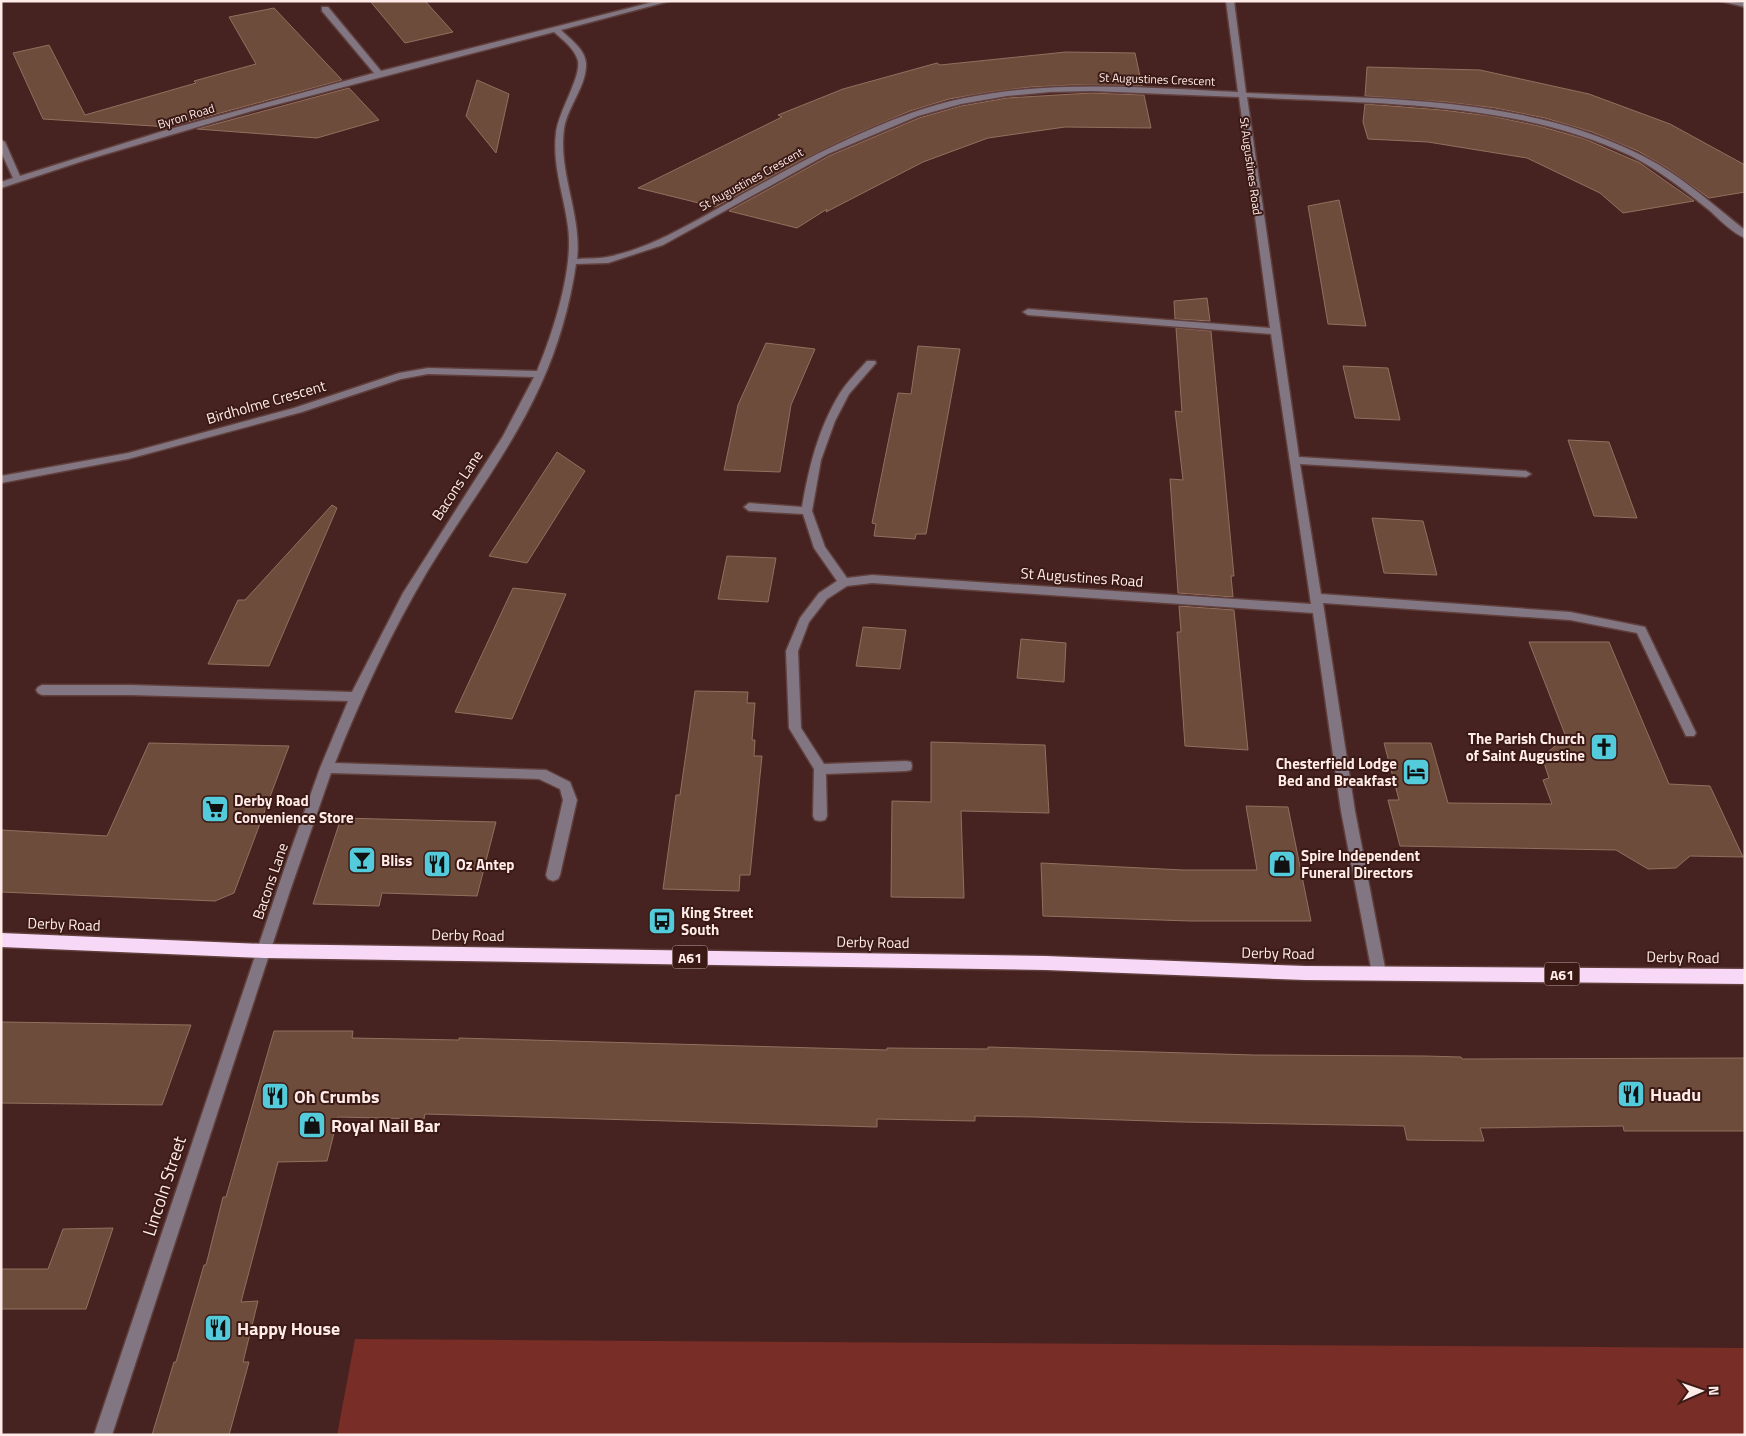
<svg xmlns="http://www.w3.org/2000/svg" width="1746" height="1436" font-family="'Titillium Web',sans-serif">
  <style>
    .green { fill: #792d27 }
    .building { fill: #6d4c3b; stroke: #936f5e }
    .lines { fill: none; stroke-linecap: round; stroke-linejoin: round }
    .minor-casing { stroke: #603f3c; stroke-width: 3 }
    .highway-casing { stroke: #603f3c; stroke-width: 3 }
    .minor { fill: #827682; fill-rule: evenodd }
    .highway { fill: #f8d8f7; fill-rule: evenodd }
    .labels { text-anchor: middle; dominant-baseline: central; stroke-width: 4; stroke-linejoin: round; paint-order: stroke }
    .far-street-label { font-size: 12px; fill: #ffece9; stroke: #3b1a16 }
    .shield { fill: #3b1a16; stroke: #c4adaa; stroke-width: 1 }
    .shield-label { font-size: 14px; font-weight: bold; fill: #ffece9 }
    .street-label { font-size: 15px; fill: #ffece9; stroke: #3b1a16 }
    .poi-label { font-size: 15px; font-weight: bold; fill: #ffece9; stroke: #3b1a16; text-anchor: start }
    .near-poi-label { font-size: 18px; font-weight: bold; fill: #ffece9; stroke: #3b1a16; text-anchor: start }
    .near-street-label { font-size: 18px; fill: #ffece9; stroke: #3b1a16 }
  </style>
  <rect width="100%" height="100%" fill="#462320"/>
  <!-- green -->
  <path class="green" d="M355,1339L1745,1348V1435H337Z"/>
  <!-- building -->
  <path class="building" d="M370,1H425L453,32L405,43Z
    M274,8L342,80L169,127L43,119L13,53L49,45L85,115L196,83L194,81L256,64L229,17Z
    M1066,52L1135,53L1142,86L1073,85L1031,87L990,92L949,99L910,111L853,135L796,163L715,207L638,188L782,117L778,115L843,89L937,63L940,65Z
    M1367,67L1480,70L1589,94L1670,124L1745,165V192L1709,198L1667,168L1638,151L1592,132L1545,118L1495,108L1446,102L1365,96Z
    M477,80L509,94L496,153L466,116Z
    M349,88L379,120L317,138L197,129Z
    M1091,93L1144,95L1151,128L1065,127L988,138L923,162L826,212L827,209L797,228L729,211L829,156L919,118L961,106L1007,98Z
    M1365,104L1442,110L1491,116L1539,126L1585,139L1640,163L1694,201L1623,213L1600,193L1527,158L1428,142L1368,139L1363,122Z
    M1339,200L1366,326L1328,324L1308,206Z
    M1207,298L1210,321L1175,319L1174,301Z
    M1176,328L1211,331L1234,576H1231L1233,597L1178,593L1170,479L1183,480L1175,411L1182,412Z
    M766,343L815,349L791,405L780,472L724,470L738,405Z
    M918,346L960,349L926,534H916L915,539L874,536L876,524L872,523L898,393L911,394Z
    M1343,366L1388,368L1400,420L1355,418Z
    M1568,440L1609,442L1637,518L1594,516Z
    M557,452L585,471L527,563L489,556Z
    M332,505L337,508L269,666L208,664L238,600H245Z
    M1372,518L1423,521L1437,575L1384,573Z
    M727,556L776,558L768,602L718,599Z
    M513,588L566,594L512,719L455,712Z
    M1179,606L1234,610L1248,750L1185,746L1177,632H1181Z
    M863,627L906,630L900,669L856,666Z
    M1021,639L1066,643L1064,682L1017,678Z
    M1529,642H1609L1669,784L1710,786L1743,857L1690,856L1676,868L1648,869L1616,850L1400,846L1388,800H1399L1384,743H1431L1448,803L1552,804L1543,780L1549,778L1542,757L1566,737Z
    M695,691L748,692L747,703H755L752,740H755L754,756H762L750,875H740L739,891L663,889L676,795H680Z
    M931,742L1045,745L1049,813L961,811L964,898L891,897L892,801L931,802Z
    M149,743L289,746L234,893L215,901L1,892V830L107,836Z
    M1246,806L1288,807L1311,921H1190L1043,916L1041,863L1183,870H1257Z
    M341,818L496,822L477,896L382,893L379,906L313,904Z
    M1,1022L67,1023L191,1025L162,1105L1,1103Z
    M274,1031H353L352,1038L459,1040V1038L887,1050V1048L988,1049V1047L1254,1055L1425,1056L1461,1057L1462,1059L1745,1058V1131H1624L1623,1126L1480,1128L1484,1141L1407,1140L1404,1126L1181,1122L1034,1117L975,1116V1121L877,1119V1127L425,1114L424,1119L338,1117L327,1161L278,1162L241,1302L258,1301L243,1362H249L229,1435H152L174,1362H176L204,1265H206L223,1197H226Z
    M113,1228L86,1309H1V1269H48L63,1229Z"/>
  <g class="lines">
    <!-- minor casing -->
    <g class="minor-casing">
      <path id="minor" d="M657,1H670L561,30C570,39 585,49 586,63C587,86 567,107 564,129C558,173 582,215 577,259C587,258 598,259 607,257C659,247 714,209 761,184C809,157 859,132 911,113C1012,76 1133,87 1238,92L1226,1H1234L1246,93C1374,99 1519,95 1637,153C1677,172 1711,203 1745,230V238C1732,233 1719,219 1709,210C1684,190 1659,170 1631,156C1514,100 1373,104 1247,97L1299,457L1526,471L1531,474L1526,477L1300,464L1321,594L1570,612L1645,627L1696,733L1694,736H1686L1637,633L1570,620L1323,603L1355,811L1386,973L1384,977L1379,979L1374,977L1372,973L1341,811L1313,613L872,583L847,586L827,599L809,622L798,651L801,728L824,764L906,761L911,762L912,766L911,770L906,771L826,774L827,816L825,820L820,821L815,820L813,816L814,769L789,728L786,651L800,618L819,593L837,581L814,548L803,514L749,511L744,507L749,503L802,507C809,467 818,429 840,393C847,382 858,371 867,361H875L876,363L849,394L835,421L821,460L812,511L825,547L847,578L872,575L1311,604L1271,334L1028,315L1023,312L1028,309L1270,328L1239,97L1091,91L1050,92L1007,96L961,104L918,116L828,154L663,245L608,263L576,264C570,305 558,347 541,384C511,451 464,510 427,572C391,633 361,697 335,763L546,770L570,782L577,800L560,875L558,879L553,881L548,879L546,875L563,800L560,789L539,779L331,773L290,891L112,1435H94L290,852L320,768L348,701L131,695H42L38,693L36,690L38,687L42,685H131L352,692L403,593L503,436L534,377L428,374L401,379L302,412L128,459L1,483V476L128,453L294,408L399,373L428,368L537,371C553,333 574,268 568,227C564,195 552,166 556,133C558,112 581,78 578,61C575,49 563,40 554,32L252,111L86,160L1,188V182L13,178L1,152V140L5,142L20,176L163,131L374,73L322,11V7H328L381,71Z
        M1720,1L1745,3V7Z"/>
    </g>
    <!-- highway casing -->
    <g class="highway-casing">
      <path id="highway" d="M1,933L264,944L1046,956L1305,966L1745,969V984L1305,980L1046,970L264,958L1,947Z"/>
    </g>
    <!-- minor -->
    <use href="#minor" class="minor"/>
    <!-- highway -->
    <use href="#highway" class="highway"/>
  </g>
  <!-- icons -->
  <defs>
    <g id="church-square" transform="scale(1.4375)"><rect x="-9" y="-9" width="18" height="18" rx="4" fill="#53cbdb" stroke="#3b1a16"/><path d="M-1.2-6h2.4v3.5h3.3v2.4h-3.3V6h-2.4V-.1h-3.3v-2.4h3.3Z" fill="#111"/></g>
    <g id="hotel-square" transform="scale(1.4375)"><rect x="-9" y="-9" width="18" height="18" rx="4" fill="#53cbdb" stroke="#3b1a16"/><path d="M-6-4.5h1.5V1H6V5H4.5V3h-9V5H-6ZM-4 0a1.8 1.8 0 1 1 3.6 0ZM.5 0V-2.5h3Q6-2.5 6 0Z" fill="#111"/></g>
    <g id="supermarket-square" transform="scale(1.4375)"><rect x="-9" y="-9" width="18" height="18" rx="4" fill="#53cbdb" stroke="#3b1a16"/><path d="M-6-5.5h2.5l.6 2H6L4.5 2H-2.5L-4.4-4H-6ZM-1.5 3.2a1.3 1.3 0 1 0 .1 0ZM3 3.2a1.3 1.3 0 1 0 .1 0Z" fill="#111"/></g>
    <g id="bar-square" transform="scale(1.4375)"><rect x="-9" y="-9" width="18" height="18" rx="4" fill="#53cbdb" stroke="#3b1a16"/><path d="M-6-5H6L.8 .8V4.5H3.5V6h-7V4.5H-.8V.8Z" fill="#111"/></g>
    <g id="restaurant-square" transform="scale(1.4375)"><rect x="-9" y="-9" width="18" height="18" rx="4" fill="#53cbdb" stroke="#3b1a16"/><path d="M-5-6h1v4h1v-4h1v4h1v-4h1v5L-1.5 .5V6h-2V.5L-5-1ZM5-6V6H3V1.5H1.5Q1.5-4 5-6Z" fill="#111"/></g>
    <g id="shop-square" transform="scale(1.4375)"><rect x="-9" y="-9" width="18" height="18" rx="4" fill="#53cbdb" stroke="#3b1a16"/><path d="M-5-2.5h2.3a2.7 3.5 0 0 1 5.4 0H5L5.5 6h-11ZM-1.5-2.5h3a1.5 2.3 0 0 0-3 0Z" fill="#111"/></g>
    <g id="bus-square" transform="scale(1.4375)"><rect x="-9" y="-9" width="18" height="18" rx="4" fill="#53cbdb" stroke="#3b1a16"/><path d="M-5-6H5V4H4V6H2V4H-2V6H-4V4H-5ZM-3.5-4V0h7V-4ZM-3.5 1.2v1.5H-2V1.2ZM2 1.2v1.5H3.5V1.2Z" fill="#111"/></g>
  </defs>
  <g fill-rule="evenodd">
    <use href="#church-square" x="1604" y="747"/>
    <use href="#hotel-square" x="1416" y="772"/>
    <use href="#supermarket-square" x="215" y="809"/>
    <use href="#bar-square" x="362" y="860"/>
    <use href="#restaurant-square" x="437" y="864"/>
    <use href="#shop-square" x="1282" y="864"/>
    <use href="#bus-square" x="662" y="921"/>
    <use href="#restaurant-square" x="1631" y="1094"/>
    <use href="#restaurant-square" x="275" y="1096"/>
    <use href="#shop-square" x="312" y="1125"/>
    <use href="#restaurant-square" x="218" y="1328"/>
  </g>
  <g class="labels">
    <!-- far-street labels -->
    <g class="far-street-label">
      <text transform="translate(1157 79) rotate(2)">St Augustines Crescent</text>
      <text transform="translate(186 116) rotate(-17)">Byron Road</text>
      <text transform="translate(1251 166) rotate(82)">St Augustines Road</text>
      <text transform="translate(751 179) rotate(-29)">St Augustines Crescent</text>
    </g>
    <!-- shield labels -->
    <g class="shield">
      <rect x="672.5" y="945.5" width="35" height="23" rx="4"/>
      <rect x="1544.5" y="962.5" width="35" height="23" rx="4"/>
    </g>
    <g class="shield-label">
      <text x="690" y="957">A61</text>
      <text x="1562" y="974">A61</text>
    </g>
    <!-- street labels -->
    <g class="street-label">
      <text transform="translate(266 402) rotate(-16)">Birdholme Crescent</text>
      <text transform="translate(457 485) rotate(-57)">Bacons Lane</text>
      <text transform="translate(1082 577) rotate(4)">St Augustines Road</text>
      <text transform="translate(270 881) rotate(-71)">Bacons Lane</text>
      <text transform="translate(64 924) rotate(2)">Derby Road</text>
      <text transform="translate(468 935) rotate(1)">Derby Road</text>
      <text transform="translate(873 942) rotate(1)">Derby Road</text>
      <text transform="translate(1278 953) rotate(1)">Derby Road</text>
      <text transform="translate(1683 957) rotate(1)">Derby Road</text>
    </g>
    <!-- poi labels -->
    <g class="poi-label">
      <text x="1585" y="738" text-anchor="end">The Parish Church<tspan x="1585" dy="17">of Saint Augustine</tspan></text>
      <text x="1397" y="763" text-anchor="end">Chesterfield Lodge<tspan x="1397" dy="17">Bed and Breakfast</tspan></text>
      <text x="234" y="800">Derby Road<tspan x="234" dy="17">Convenience Store</tspan></text>
      <text x="1301" y="855">Spire Independent<tspan x="1301" dy="17">Funeral Directors</tspan></text>
      <text x="381" y="860">Bliss</text>
      <text x="456" y="864">Oz Antep</text>
      <text x="681" y="912">King Street<tspan x="681" dy="17">South</tspan></text>
    </g>
    <!-- near-poi labels -->
    <g class="near-poi-label">
      <text x="1650" y="1094">Huadu</text>
      <text x="294" y="1096">Oh Crumbs</text>
      <text x="331" y="1125">Royal Nail Bar</text>
      <text x="237" y="1328">Happy House</text>
    </g>
    <!-- near-street labels -->
    <g class="near-street-label">
      <text transform="translate(164 1186) rotate(-72)">Lincoln Street</text>
    </g>
  </g>
  <!-- border -->
  <rect width="1746" height="1436" fill="none" stroke="#ffece9" stroke-width="5"/>
  <!-- north arrow -->
  <g transform="translate(1701 1391) rotate(88)" stroke="#3b1a16" stroke-width="4" paint-order="stroke">
  <path d="M0-4L9 19L0 12L-9 19Z" fill="#ffece9"/>
  <text y="-8" font-size="14" font-weight="bold" text-anchor="middle" fill="#ffece9">N</text>
  </g>
</svg>
